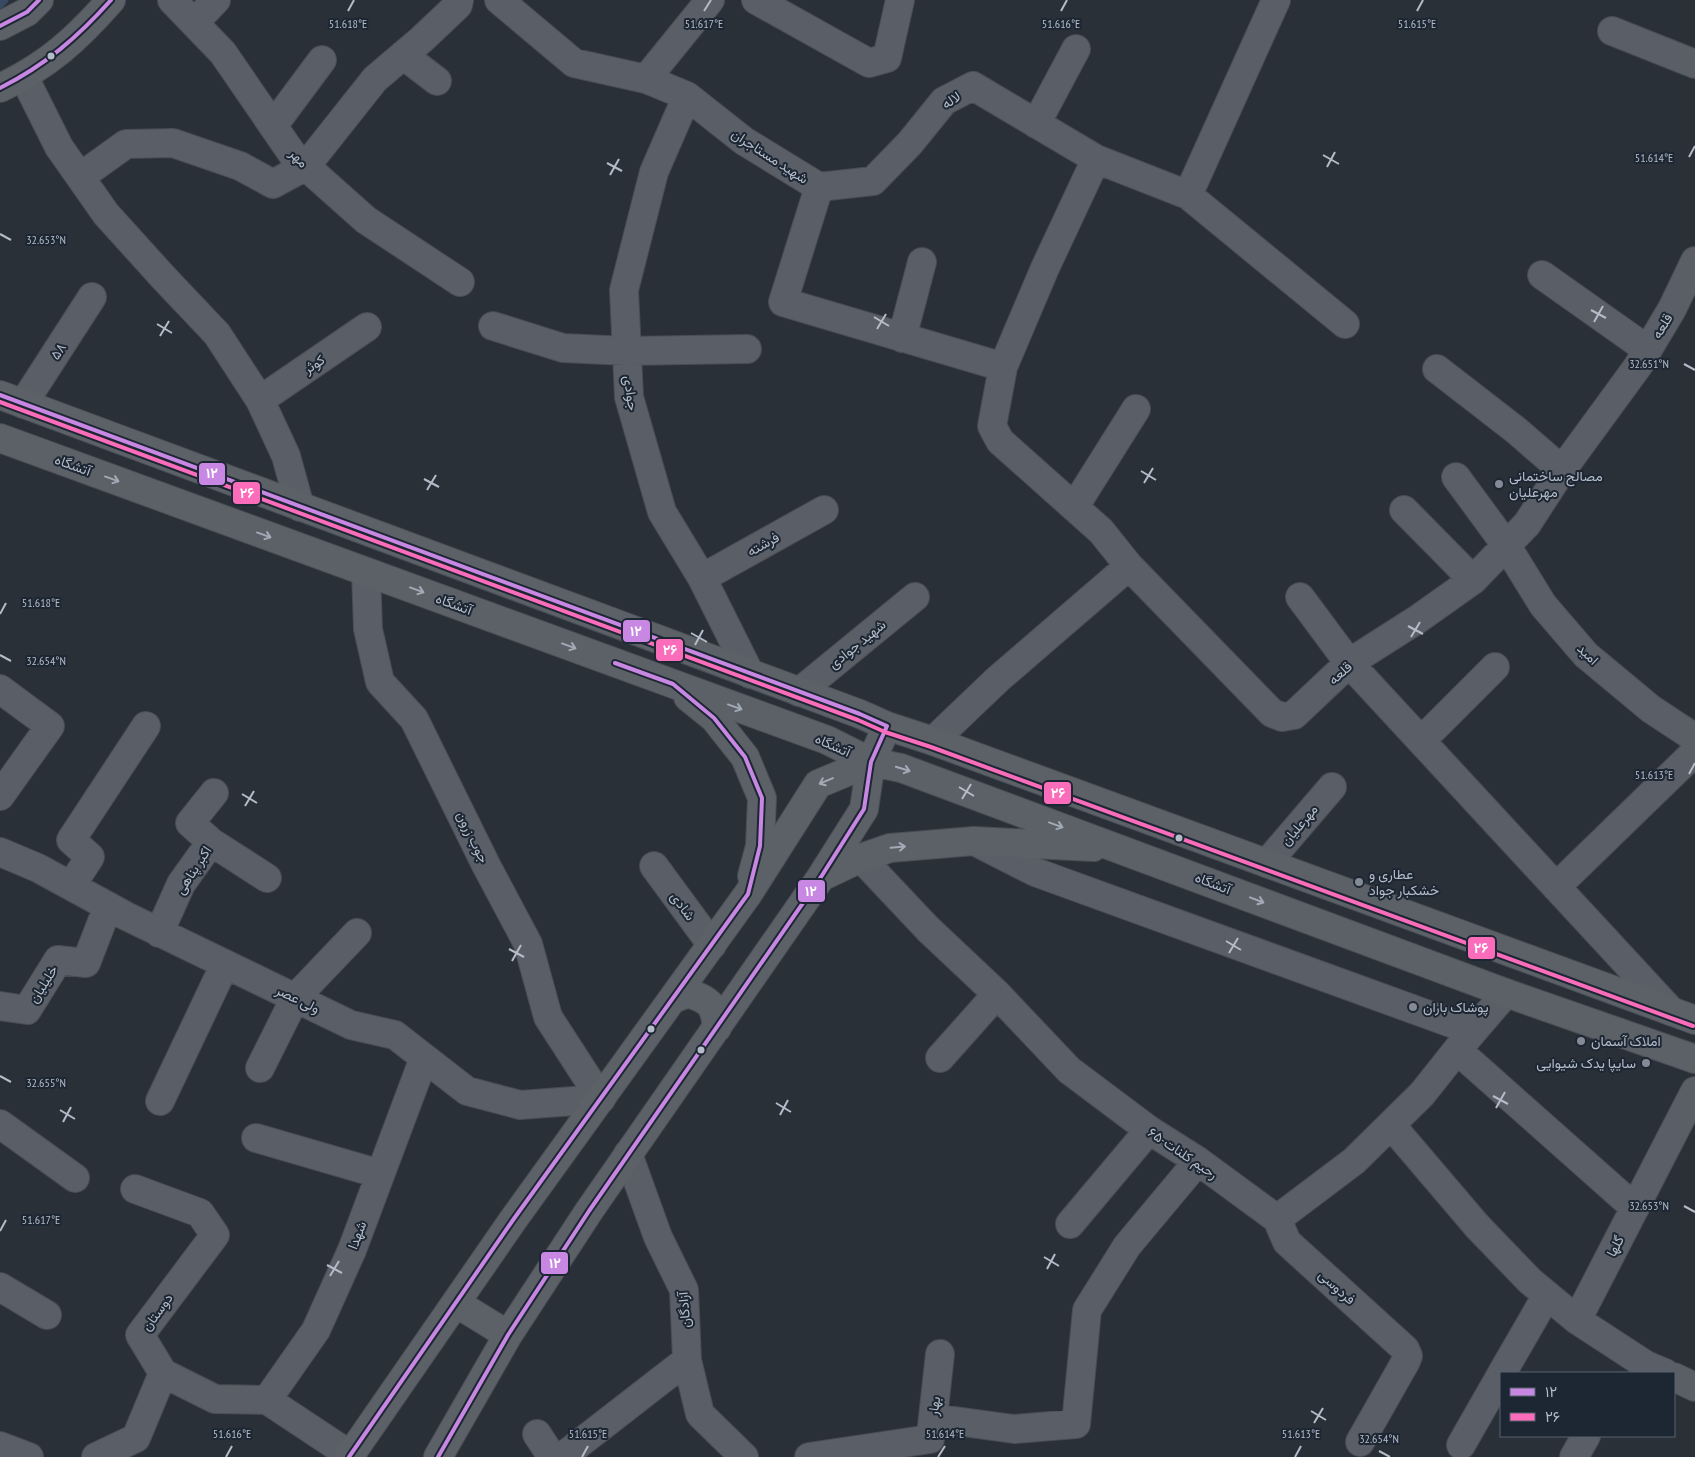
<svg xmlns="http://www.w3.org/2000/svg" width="1695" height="1457" font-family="'PT Sans Narrow',Vazirmatn,sans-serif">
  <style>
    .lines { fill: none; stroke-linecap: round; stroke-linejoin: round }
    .stream { stroke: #384963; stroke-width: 7 }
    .minor-casing { stroke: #484c53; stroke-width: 30 }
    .major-casing { stroke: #484c55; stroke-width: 30 }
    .minor { stroke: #5a5e66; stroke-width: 28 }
    .major { stroke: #5c6168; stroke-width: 28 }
    .bus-1-casing { stroke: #1d2633; stroke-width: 8 }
    .bus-2-casing { stroke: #1d2633; stroke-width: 8 }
    .bus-1 { stroke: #c787e3; stroke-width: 4 }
    .bus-2 { stroke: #fb6dba; stroke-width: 4 }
    .oneway { stroke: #a2aab6 }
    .ticks { fill: none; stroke: #b4bcc9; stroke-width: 2 }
    .bus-dot { fill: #b4bcc9; stroke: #1d2633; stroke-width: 2 }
    .poi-dot { fill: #848b96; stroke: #1d2633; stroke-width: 2 }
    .labels { text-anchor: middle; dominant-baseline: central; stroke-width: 4; stroke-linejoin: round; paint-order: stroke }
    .street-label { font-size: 14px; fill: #b4bcc9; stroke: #1d2633 }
    .poi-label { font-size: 14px; fill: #b4bcc9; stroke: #1d2633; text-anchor: start }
    .ticks-label { font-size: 12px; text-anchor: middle; fill: #b4bcc9; stroke: #1d2633; stroke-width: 4; stroke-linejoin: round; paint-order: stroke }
    .line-badge { stroke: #1d2633; stroke-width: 2 }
    .badge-label { font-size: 14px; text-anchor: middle; font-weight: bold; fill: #fff }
  </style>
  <rect width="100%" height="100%" fill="#2a3038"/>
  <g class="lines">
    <!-- stream -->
    <path class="stream" d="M0,5L5,0"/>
    <!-- minor casing -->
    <g class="minor-casing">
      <path id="minor" d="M172,0L223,53L293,155L366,220L460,282
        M499,0L574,63L646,79L687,96L744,141L819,187L783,302L1003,367
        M756,0L869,63L887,58L900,0
        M194,23L216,0
        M1612,31L1695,64
        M403,55L437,81
        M24,77L59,147L106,214L163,277L217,334L260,400L286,456L300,507
        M646,79L710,0
        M687,96L654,172L624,290L629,397L662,512L702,578L750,674
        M1036,124L1076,49
        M273,126L322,60
        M80,177L126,144L173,143L240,166L273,184L306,166L375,79L421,40L458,5L459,0
        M819,187L873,181L910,143L944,101L973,86L1096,159
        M1188,195L1345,324
        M1542,275L1648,350
        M493,326L563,348L627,351L747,349
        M902,338L922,262
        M1437,369L1517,431L1562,470
        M260,400L367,327
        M23,404L92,297
        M1456,477L1506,545L1543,605L1586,655L1651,709L1695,738
        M1075,506L1136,409
        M1404,510L1473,580
        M1129,566L1101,531L1000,441L992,426L1003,367L1045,268L1096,159L1188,195L1276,0
        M702,578L824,510
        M1300,597L1349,663L1671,1011
        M0,689L50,726L0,796
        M799,692L915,597
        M933,741L998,679L1129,566L1272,713L1282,717L1294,715L1349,663L1418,619L1473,580L1527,524L1562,470L1638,366L1672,309L1695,261
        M1421,741L1495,667
        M974,841L1035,872L1473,1031
        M211,842L267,878
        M0,852L38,868L126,916L351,1025L395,1035L467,1091L520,1105L601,1099L548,1017L528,944L486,865L414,719L380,682L368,629L366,572
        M861,858L928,929L997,994L1069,1070L1149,1130L1198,1161L1277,1219L1354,1161L1422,1094L1457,1050L1506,993
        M1267,863L1332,787
        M654,866L712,945
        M71,886L90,857L71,840L146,726
        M1556,887L1695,752
        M159,933L181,884L211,842L190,823L214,793
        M0,1006L27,1010L58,960L86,963L108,906
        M1457,1050L1635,1208
        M940,1058L997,994
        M260,1068L295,998L357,933
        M160,1101L225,964
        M0,1124L75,1178
        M1391,1125L1477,1226L1530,1281L1577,1320L1646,1365L1665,1373
        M256,1138L380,1174
        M628,1154L658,1237L684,1290L687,1360L700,1414L744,1457
        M135,1189L200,1213L215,1235L140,1335L163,1373L215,1399L267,1400L350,1455
        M1277,1219L1287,1242L1405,1349L1408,1356L1406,1361L1360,1442
        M1070,1224L1149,1130
        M0,1287L47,1315
        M1577,1320L1695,1091
        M1502,1373L1547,1295
        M1674,1377L1695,1387
        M267,1400L316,1330L352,1250L424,1058
        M933,1418L1014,1429L1076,1424L1087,1310L1127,1246L1198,1161
        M537,1434L552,1457
        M931,1435L940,1354
        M1461,1445L1501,1375
        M0,1446L29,1457
        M96,1457L136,1438L163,1373
        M562,1457L687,1360
        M809,1457L930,1439
        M1574,1457L1586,1436"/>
    </g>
    <!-- major casing -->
    <g class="major-casing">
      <path id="major" d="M0,26L27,12L39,0
        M0,88C47,66 77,39 111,0
        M0,395L860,714L887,726L933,741L1695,1020
        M0,438L827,740L871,762L901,768L1506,993L1695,1059
        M688,697L714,718L745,757L762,798L760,846L752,876
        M821,877L861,858L890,848L974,841L1093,847
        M673,999L688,993C711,1001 714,1004 717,1028
        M456,1303L508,1335
        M349,1457L513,1220L748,894L818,784L871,762
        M438,1457L508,1335L589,1211L821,877L864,809L871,762L887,726"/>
    </g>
    <!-- minor -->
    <use href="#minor" class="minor"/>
    <!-- major -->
    <use href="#major" class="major"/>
    <!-- bus-1 casing -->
    <g class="bus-1-casing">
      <path id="bus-1" d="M0,26L27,12L39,0
        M0,88C44,66 78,37 111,0
        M0,395L860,714L887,726L871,762L864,809L821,877L589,1211L508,1335L438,1457
        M349,1457L513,1220L748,894L760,846L762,798L745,757L714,718L673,684L615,663"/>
    </g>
    <!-- bus-2 casing -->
    <g class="bus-2-casing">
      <path id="bus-2" d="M0,402L858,720L885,732L931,747L1693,1026"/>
    </g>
    <!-- bus-1 -->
    <use href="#bus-1" class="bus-1"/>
    <!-- bus-2 -->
    <use href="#bus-2" class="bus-2"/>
  </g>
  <!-- one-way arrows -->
  <defs><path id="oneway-shaft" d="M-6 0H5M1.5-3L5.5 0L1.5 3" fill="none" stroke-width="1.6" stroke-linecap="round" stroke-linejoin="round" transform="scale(1.25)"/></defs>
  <g class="oneway">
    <use href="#oneway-shaft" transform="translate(112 479) rotate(20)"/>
    <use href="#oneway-shaft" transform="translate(264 535) rotate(20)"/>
    <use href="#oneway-shaft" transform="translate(417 590) rotate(20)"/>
    <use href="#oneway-shaft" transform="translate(569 646) rotate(20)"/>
    <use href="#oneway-shaft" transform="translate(735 707) rotate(20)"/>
    <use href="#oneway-shaft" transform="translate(903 769) rotate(17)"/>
    <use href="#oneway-shaft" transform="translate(826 781) rotate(157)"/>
    <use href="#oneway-shaft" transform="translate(1056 825) rotate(20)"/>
    <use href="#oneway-shaft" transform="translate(898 847) rotate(-5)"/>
    <use href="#oneway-shaft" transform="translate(1257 900) rotate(21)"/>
  </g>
  <!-- ticks -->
  <path class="ticks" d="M348,11L354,0M704,11L711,0M1061,11L1067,0M1417,11L1423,0M1323,155L1339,164M1689,157L1695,146M607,163L622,171M1327,167L1335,152M610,175L619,159M0,234L11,240M1591,310L1606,318M874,317L889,326M1594,322L1603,306M157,324L172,333M877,329L886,314M160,336L169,321M1684,364L1695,370M1141,471L1156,480M424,479L439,487M1144,483L1153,468M427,490L436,475M0,614L6,603M1408,626L1423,634M691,633L707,642M1411,637L1420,622M695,645L703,630M0,655L11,661M1689,774L1695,763M959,787L974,796M242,794L257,803M962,799L971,784M245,806L254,791M1226,941L1241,950M509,949L524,957M1229,953L1238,938M512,961L521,945M0,1076L11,1082M1493,1096L1508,1104M776,1103L791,1112M1496,1108L1505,1092M60,1110L75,1119M780,1115L788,1100M63,1122L71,1107M1684,1206L1695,1212M0,1231L6,1220M1044,1257L1059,1266M327,1265L342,1273M1047,1269L1055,1254M330,1276L339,1261M1311,1411L1326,1420M1314,1423L1323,1408M1379,1451L1390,1457M226,1457L232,1446M582,1457L588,1446M938,1457L945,1446M1295,1457L1301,1446"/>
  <!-- markers -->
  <g class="bus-dot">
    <circle cx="51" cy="56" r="4.5"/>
    <circle cx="1179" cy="838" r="4.5"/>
    <circle cx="651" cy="1029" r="4.5"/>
    <circle cx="701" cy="1050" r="4.5"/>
  </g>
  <g class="poi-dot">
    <circle cx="1499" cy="484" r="5"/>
    <circle cx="1359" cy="882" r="5"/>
    <circle cx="1413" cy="1007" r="5"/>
    <circle cx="1581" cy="1041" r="5"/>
    <circle cx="1646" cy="1063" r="5"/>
  </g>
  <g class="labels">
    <!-- street labels -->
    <g class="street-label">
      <text transform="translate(951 100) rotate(-34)">لاله</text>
      <text transform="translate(770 156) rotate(33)">شهید مستاجران</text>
      <text transform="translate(299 158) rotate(46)">مهر</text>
      <text transform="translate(1662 326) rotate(-59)">قلعه</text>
      <text transform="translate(58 351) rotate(-57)">۵۸</text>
      <text transform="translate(314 364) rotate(-34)">کوثر</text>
      <text transform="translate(631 393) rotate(82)">جوادی</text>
      <text transform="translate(73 465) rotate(20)">آتشگاه</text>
      <text transform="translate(763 544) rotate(-29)">فرشته</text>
      <text transform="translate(454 604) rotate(20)">آتشگاه</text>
      <text transform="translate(857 644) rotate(-39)">شهید جوادی</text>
      <text transform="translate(1588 654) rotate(44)">امید</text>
      <text transform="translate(1340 673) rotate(-42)">قلعه</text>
      <text transform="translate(833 745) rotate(24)">آتشگاه</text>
      <text transform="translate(1299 825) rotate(-50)">مهرعلیان</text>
      <text transform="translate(473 837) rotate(64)">جوب زرون</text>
      <text transform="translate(193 870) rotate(-57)">اکبر پناهی</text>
      <text transform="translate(1213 883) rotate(21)">آتشگاه</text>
      <text transform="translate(683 906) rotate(54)">شادی</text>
      <text transform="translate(43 984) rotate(-58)">خلیلیان</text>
      <text transform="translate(298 999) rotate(26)">ولی عصر</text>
      <text transform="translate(1183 1153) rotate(34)">۶۵-رحیم کلنات</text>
      <text transform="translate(357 1235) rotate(-69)">شهدا</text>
      <text transform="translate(1615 1246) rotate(-63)">گلها</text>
      <text transform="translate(1337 1287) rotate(42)">فردوسی</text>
      <text transform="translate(684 1310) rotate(-95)">آزادگان</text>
      <text transform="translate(157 1312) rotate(-54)">دوستان</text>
      <text transform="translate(934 1406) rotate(-83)">بهار</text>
    </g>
    <!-- poi labels -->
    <g class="poi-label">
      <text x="1509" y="476">مصالح ساختمانی<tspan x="1509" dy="16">مهرعلیان</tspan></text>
      <text x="1369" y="874">عطاری و<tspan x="1369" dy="16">خشکبار جواد</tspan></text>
      <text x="1423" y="1007">پوشاک باران</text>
      <text x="1591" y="1041">املاک آسمان</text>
      <text x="1636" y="1063" text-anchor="end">سایپا یدک شیوایی</text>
    </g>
  </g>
  <g class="ticks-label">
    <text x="348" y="28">51.618°E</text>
    <text x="704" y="28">51.617°E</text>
    <text x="1061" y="28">51.616°E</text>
    <text x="1417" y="28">51.615°E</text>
    <text x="1654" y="162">51.614°E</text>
    <text x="46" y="244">32.653°N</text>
    <text x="1649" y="368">32.651°N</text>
    <text x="41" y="607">51.618°E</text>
    <text x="46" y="665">32.654°N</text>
    <text x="1654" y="779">51.613°E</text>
    <text x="46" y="1087">32.655°N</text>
    <text x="1649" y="1210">32.653°N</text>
    <text x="41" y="1224">51.617°E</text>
    <text x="232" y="1438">51.616°E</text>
    <text x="588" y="1438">51.615°E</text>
    <text x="945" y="1438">51.614°E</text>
    <text x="1301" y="1438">51.613°E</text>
    <text x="1379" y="1443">32.654°N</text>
  </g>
  <g class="line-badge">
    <rect x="198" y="462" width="28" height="24" rx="5" fill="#c787e3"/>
    <rect x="232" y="481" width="29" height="24" rx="5" fill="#fb6dba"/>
    <rect x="622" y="619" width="29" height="24" rx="5" fill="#c787e3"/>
    <rect x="655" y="638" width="29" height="24" rx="5" fill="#fb6dba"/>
    <rect x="1043" y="781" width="29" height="24" rx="5" fill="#fb6dba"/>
    <rect x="797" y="879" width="29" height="24" rx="5" fill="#c787e3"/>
    <rect x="1467" y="936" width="29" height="24" rx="5" fill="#fb6dba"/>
    <rect x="540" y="1251" width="29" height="24" rx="5" fill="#c787e3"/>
  </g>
  <g class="badge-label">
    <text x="212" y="478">۱۲</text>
    <text x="247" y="498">۲۶</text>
    <text x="636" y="636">۱۲</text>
    <text x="670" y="655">۲۶</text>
    <text x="1058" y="798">۲۶</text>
    <text x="811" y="896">۱۲</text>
    <text x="1481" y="953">۲۶</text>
    <text x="555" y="1268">۱۲</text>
  </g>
  <!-- legend -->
  <rect x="1500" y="1372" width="175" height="65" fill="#1d2633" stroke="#59626f"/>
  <rect x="1510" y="1388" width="25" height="8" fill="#c787e3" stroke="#59626f"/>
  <text x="1545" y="1397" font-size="15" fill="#b4bcc9">۱۲</text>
  <rect x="1510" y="1413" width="25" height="8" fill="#fb6dba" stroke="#59626f"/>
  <text x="1545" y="1422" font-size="15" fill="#b4bcc9">۲۶</text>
</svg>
